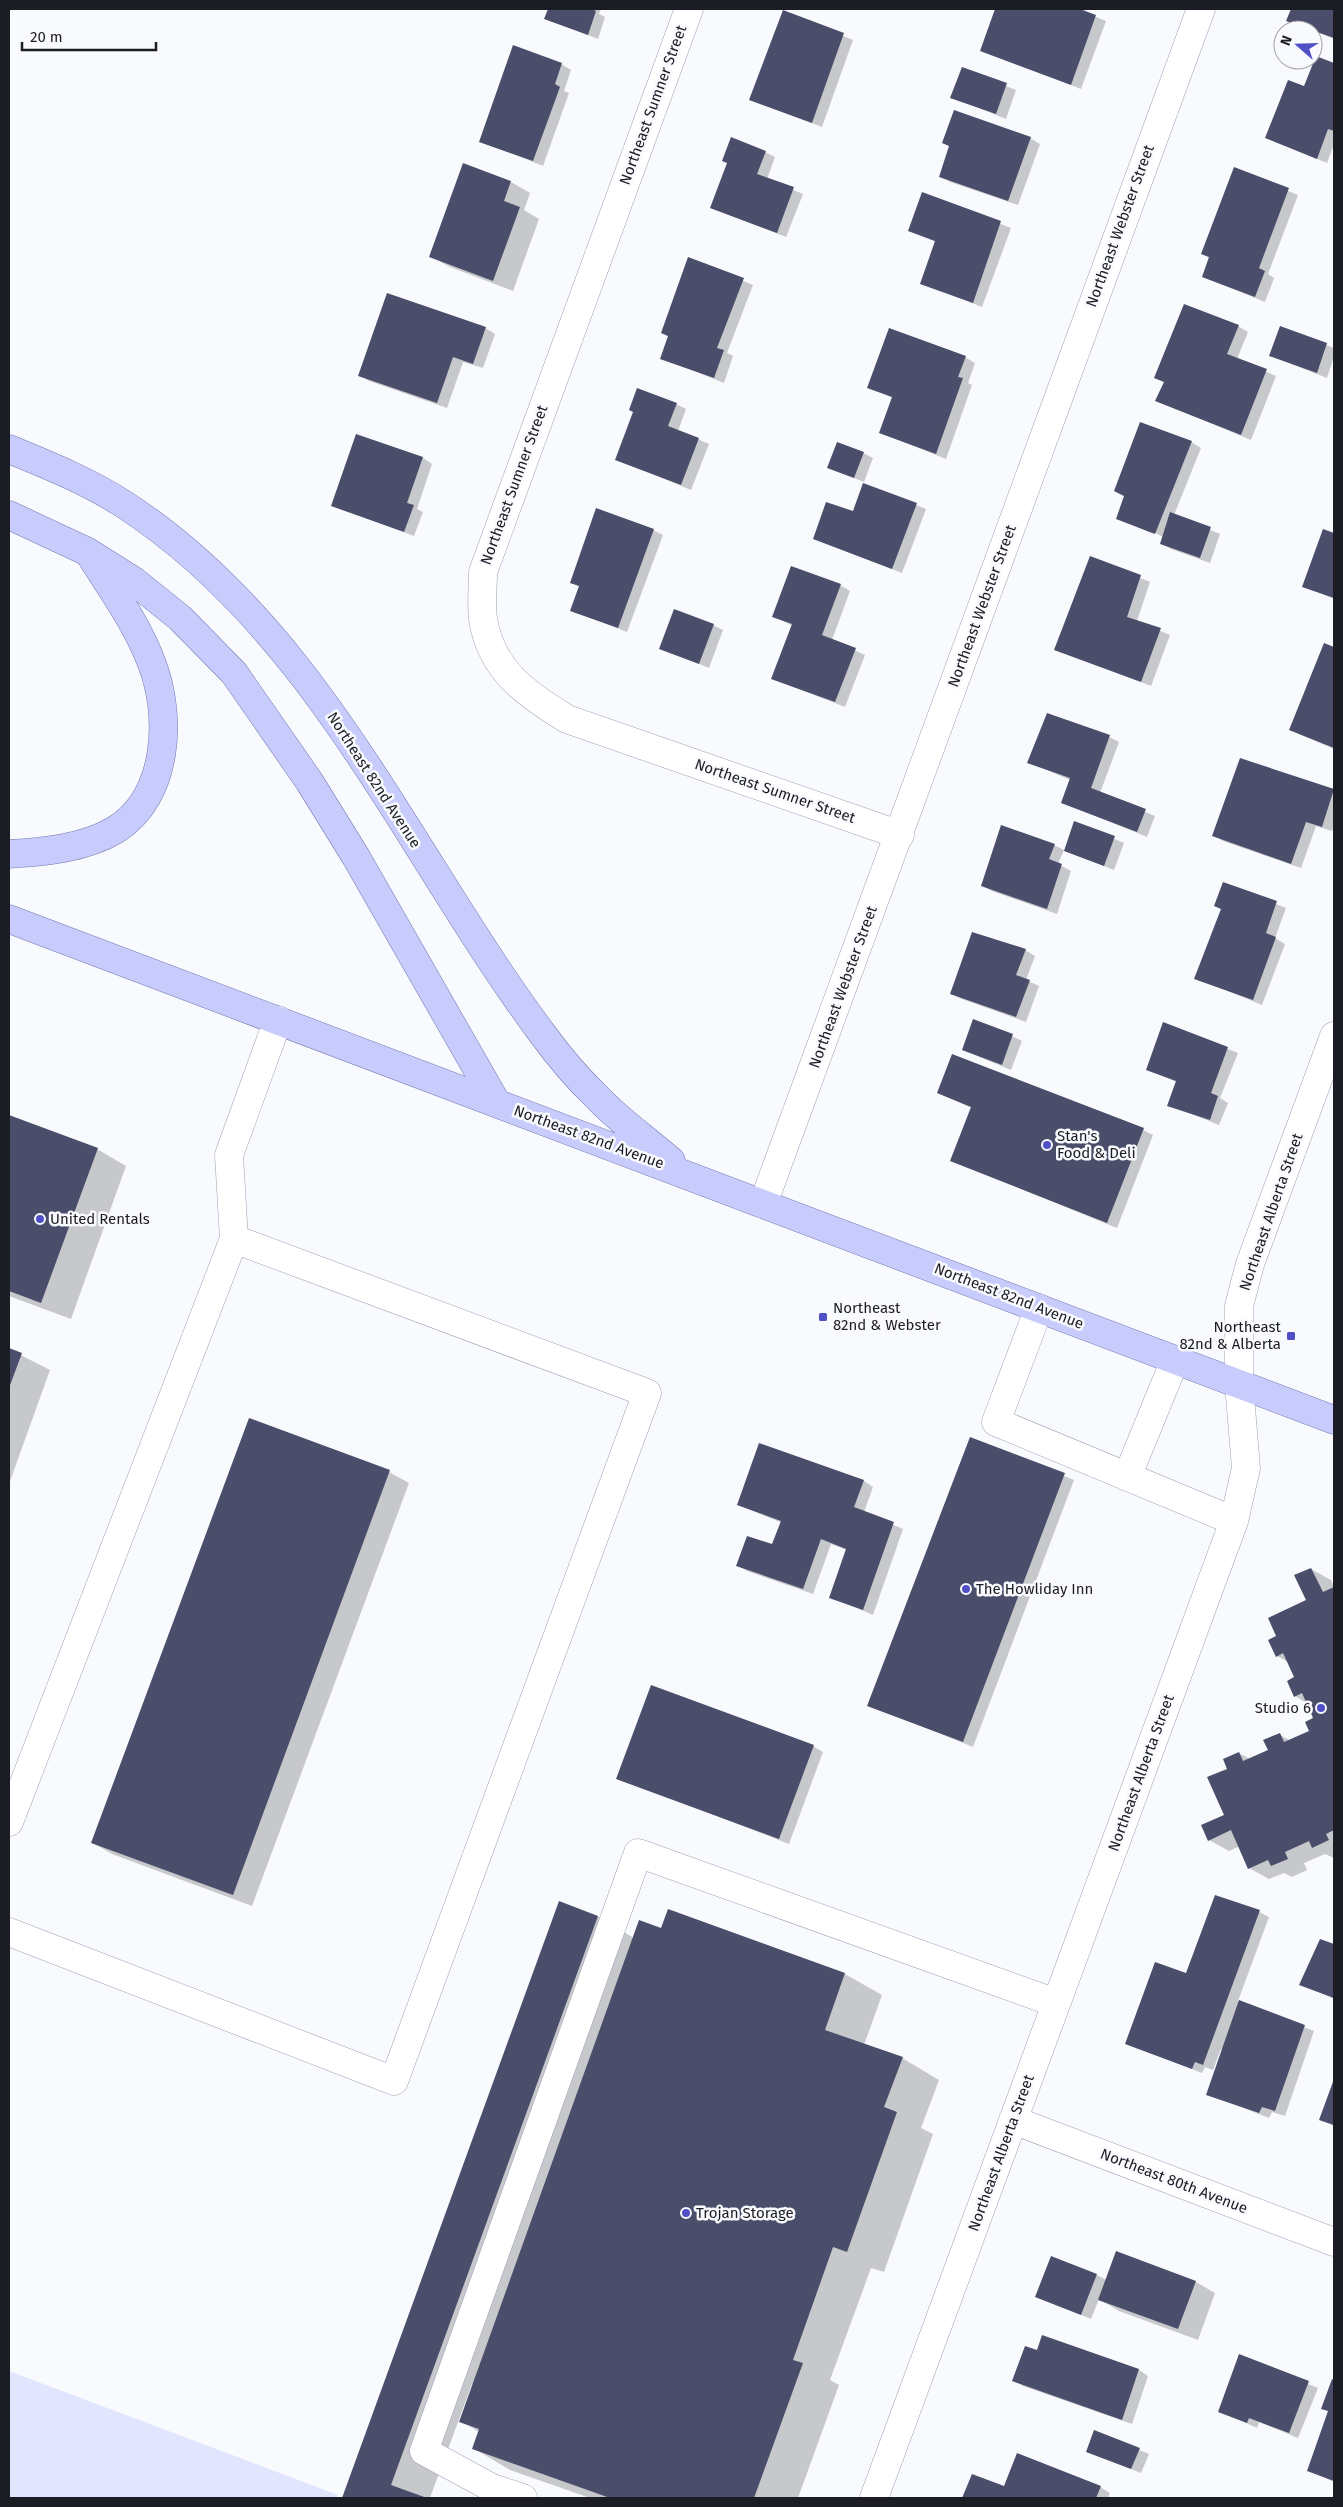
<svg xmlns="http://www.w3.org/2000/svg" width="1343" height="2507" font-family="'Fira Sans',sans-serif">
  <style>
    .green { fill: #e1e5fe }
    .shadow { fill: #0003 }
    .building { fill: #4a4e6a }
    .lines { fill: none; stroke-linecap: round; stroke-linejoin: round }
    .minor-casing { stroke: #9fa2b4; stroke-width: 29 }
    .major-casing { stroke: #7279af; stroke-width: 29 }
    .minor { stroke: #fff; stroke-width: 28 }
    .major { stroke: #c7ccfc; stroke-width: 28 }
    .poi-dot { fill: #5050c6; stroke: #f9fafe; stroke-width: 2 }
    .labels { text-anchor: middle; dominant-baseline: central; stroke-width: 5; stroke-linejoin: round; paint-order: stroke }
    .street-label { font-size: 15px; fill: #1c1d24; stroke: #f9fafe }
    .poi-label { font-size: 15px; fill: #1c1d24; stroke: #f9fafe; text-anchor: start }
  </style>
  <rect width="100%" height="100%" fill="#f9fafe"/>
  <!-- green -->
  <path class="green" d="M9,2371L338,2495L337,2498H9Z"/>
  <!-- shadow -->
  <path class="shadow" d="M549,9H601L599,14L605,17L598,39L545,18Z
    M997,9H1077L1106,21L1081,89L982,50Z
    M1292,9H1334V39L1288,20Z
    M783,12L853,40L822,127L751,100Z
    M1316,58L1334,64V144L1327,163L1267,138L1305,88Z
    M561,64L571,70L564,91L569,93L543,166L481,141Z
    M963,69L1016,90L1006,119L952,97Z
    M1030,138L1040,144L1018,205L950,182L941,176Z
    M765,152L775,157L767,179L803,194L786,237L711,208Z
    M1235,169L1298,195L1268,274L1274,278L1265,302L1203,277L1210,258L1202,254Z
    M511,182L530,193L524,210L539,219L513,291L450,267L430,256Z
    M923,194L1011,228L982,307L922,283L936,242L910,231Z
    M689,258L753,285L727,353L733,356L724,383L662,358L669,337L662,333Z
    M1238,326L1248,332L1237,359L1276,376L1251,440L1157,401L1165,383L1156,377Z
    M1281,327L1334,348V356L1327,378L1271,356Z
    M485,328L495,334L483,368L463,362L447,408L369,381L360,375Z
    M965,357L975,363L968,383L972,385L946,459L881,433L893,398L869,387Z
    M676,404L686,409L678,431L709,444L691,490L617,459Z
    M357,435L423,458L432,464L417,509L423,512L414,536L332,505Z
    M1191,442L1201,448L1174,515L1220,534L1210,563L1171,549L1161,543L1163,537L1150,530L1151,533L1117,518Z
    M863,453L873,458L864,482L829,468Z
    M864,484L926,509L902,573L814,539L854,513Z
    M653,530L663,535L627,632L571,610L580,587L571,582Z
    M1324,530L1334,534V599L1304,586Z
    M1091,558L1150,582L1137,621L1170,635L1151,686L1056,649Z
    M840,585L850,591L832,640L865,655L845,707L773,679L793,626L773,616Z
    M713,625L723,630L709,668L661,648Z
    M1324,645L1334,649V749L1290,730Z
    M1109,737L1119,742L1100,793L1155,816L1147,837L1062,802L1070,780L1029,762Z
    M1240,760L1334,791V824L1332,831L1316,826L1301,868L1223,841L1214,836Z
    M1075,822L1124,843L1114,870L1065,851Z
    M1054,845L1064,850L1058,864L1071,871L1057,914L992,891L983,886Z
    M1224,883L1286,908L1275,938L1285,944L1262,1005L1196,978L1222,909Z
    M1025,950L1035,956L1026,980L1039,986L1026,1022L962,999L952,994Z
    M1164,1024L1238,1053L1220,1098L1228,1103L1219,1125L1169,1105L1177,1082L1148,1070Z
    M1012,1036L1022,1041L1011,1070L963,1050Z
    M938,1093L1143,1130L1153,1135L1117,1228L952,1161L972,1108Z
    M9,1117L97,1149L126,1166L71,1319L9,1296Z
    M9,1349L50,1370L9,1484Z
    M970,1438L1074,1480L973,1747L869,1705Z
    M760,1444L864,1481L873,1487L864,1512L903,1529L873,1615L831,1597L847,1550L831,1544L813,1594L747,1571L738,1565L773,1546L782,1523L739,1505Z
    M389,1472L409,1483L252,1906L112,1854L93,1843Z
    M1311,1569L1331,1580L1334,1587V1858L1325,1854L1304,1863L1307,1870L1292,1877L1284,1873L1269,1879L1249,1868L1240,1846L1229,1851L1209,1840L1225,1815L1229,1769L1239,1753L1250,1759L1270,1751L1280,1735L1291,1741L1311,1731L1314,1719L1308,1704L1295,1696L1296,1678L1290,1663L1277,1656L1278,1637L1307,1601Z
    M813,1746L823,1752L789,1844L618,1778Z
    M560,1903L598,1917L634,1938L661,1930L668,1911L845,1974L882,1995L864,2045L902,2058L939,2080L921,2128L933,2134L884,2272L871,2268L830,2380L839,2385L798,2498H590L510,2470L473,2448L479,2432L461,2421L474,2385L472,2384L430,2498H343Z
    M1259,1912L1269,1917L1238,2001L1314,2031L1285,2116L1272,2112L1269,2118L1208,2094L1223,2050L1221,2049L1213,2070L1205,2067L1202,2073L1127,2044Z
    M1321,1940L1334,1945V1999L1301,1984Z
    M1334,2082V2126L1321,2120Z
    M1116,2253L1196,2282L1215,2293L1198,2340L1119,2311L1099,2299L1091,2319L1037,2297L1097,2275L1106,2280Z
    M1043,2336L1139,2370L1148,2376L1132,2424L1023,2386L1014,2380L1038,2351Z
    M1240,2356L1318,2388L1298,2438L1259,2422L1257,2428L1220,2411Z
    M1333,2381H1334V2482L1308,2470L1329,2412L1323,2408Z
    M1095,2432L1149,2454L1141,2473L1088,2452Z
    M973,2475L1005,2487H1100L1110,2493L1108,2498H964Z"/>
  <!-- building -->
  <path class="building" d="M548,9H591L596,11L588,35L544,19Z
    M995,9H1080L1096,15L1071,85L980,51Z
    M1291,9H1334V38L1286,21Z
    M783,10L844,33L812,123L749,100Z
    M513,45L562,63L555,84L560,87L533,161L479,142Z
    M1316,56L1334,63V131L1328,129L1317,159L1265,138L1288,80L1304,86Z
    M962,67L1007,83L996,114L950,98Z
    M954,110L1031,137L1008,201L939,177L949,146L942,143Z
    M731,137L766,151L757,174L794,187L777,233L710,208L727,163L722,161Z
    M463,163L511,181L504,201L520,207L493,281L429,257Z
    M1234,167L1289,188L1259,268L1265,271L1255,297L1202,277L1209,257L1201,254Z
    M922,192L1001,221L973,303L920,284L935,241L908,231Z
    M688,257L744,278L717,348L724,350L714,378L660,359L668,336L661,333Z
    M387,293L486,327L473,364L453,357L437,403L358,376Z
    M1184,304L1239,325L1227,354L1267,369L1241,435L1155,401L1164,382L1154,378Z
    M1280,326L1327,343L1317,373L1269,356Z
    M889,328L966,356L958,377L963,378L936,454L879,433L892,397L867,388Z
    M637,388L677,403L668,426L699,438L681,485L615,460L633,412L629,410Z
    M1140,422L1192,441L1155,534L1116,519L1124,496L1114,491Z
    M356,434L423,457L407,503L414,505L404,532L331,506Z
    M837,442L864,452L854,478L827,468Z
    M863,483L917,503L892,569L813,539L826,502L853,511Z
    M596,508L654,529L618,628L570,611L579,586L570,583Z
    M1170,512L1211,527L1200,558L1160,544Z
    M1323,529L1334,533V598L1302,587Z
    M1090,556L1141,575L1127,617L1161,628L1141,682L1054,650Z
    M791,566L841,584L822,635L856,648L835,702L771,679L792,624L772,617Z
    M674,609L714,624L699,664L659,649Z
    M1324,643L1334,647V748L1289,730Z
    M1047,713L1110,735L1091,788L1146,809L1137,832L1061,803L1070,778L1027,763Z
    M1240,758L1334,789L1322,827L1306,822L1291,864L1212,836Z
    M1074,821L1115,836L1104,866L1064,851Z
    M1001,825L1055,844L1049,859L1062,864L1047,909L981,886Z
    M1223,882L1277,901L1266,933L1276,937L1253,1000L1194,979L1221,909L1214,906Z
    M972,932L1026,949L1016,975L1030,980L1016,1017L950,994Z
    M973,1019L1013,1034L1002,1065L962,1050Z
    M1163,1022L1228,1047L1211,1093L1218,1096L1210,1120L1167,1106L1176,1081L1146,1070Z
    M952,1054L1144,1128L1107,1223L950,1161L971,1107L937,1093Z
    M9,1115L98,1148L41,1303L9,1291Z
    M9,1348L22,1353L9,1388Z
    M249,1418L390,1470L233,1895L91,1843Z
    M970,1437L1065,1473L963,1742L867,1706Z
    M759,1443L864,1480L854,1507L894,1522L863,1610L829,1598L846,1549L821,1539L803,1589L736,1566L747,1536L772,1544L781,1521L737,1505Z
    M1311,1568L1323,1592L1334,1587V1830L1326,1834L1329,1840L1312,1848L1309,1841L1285,1852L1288,1859L1271,1866L1268,1860L1248,1869L1231,1830L1208,1841L1201,1825L1224,1815L1207,1777L1227,1769L1223,1759L1239,1752L1243,1761L1268,1750L1263,1740L1280,1733L1284,1742L1309,1731L1305,1722L1313,1718L1302,1693L1294,1697L1287,1681L1294,1677L1283,1653L1276,1657L1268,1640L1276,1636L1268,1618L1306,1600L1294,1575Z
    M651,1685L814,1745L779,1839L616,1779Z
    M1215,1895L1260,1910L1203,2065L1195,2062L1192,2069L1125,2044L1155,1962L1186,1973Z
    M559,1901L598,1916L391,2485L427,2498H342Z
    M668,1909L845,1973L825,2030L903,2057L884,2107L897,2112L847,2252L833,2247L793,2360L803,2363L754,2498H610L472,2449L479,2429L459,2422L639,1920L661,1928Z
    M1320,1939L1334,1944V1998L1299,1985Z
    M1239,2000L1305,2025L1275,2111L1262,2107L1259,2113L1206,2095Z
    M1334,2079V2125L1319,2120Z
    M1116,2251L1196,2281L1178,2329L1098,2300Z
    M1051,2256L1097,2274L1081,2315L1035,2297Z
    M1042,2335L1139,2369L1122,2420L1012,2381L1025,2346L1037,2350Z
    M1239,2354L1309,2381L1289,2433L1249,2418L1247,2423L1218,2412Z
    M1332,2379L1334,2380V2481L1307,2471L1328,2411L1321,2409Z
    M1094,2430L1140,2448L1131,2469L1086,2452Z
    M1017,2453L1101,2486L1096,2498H962L972,2474L1004,2486Z"/>
  <g class="lines">
    <!-- minor casing -->
    <g class="minor-casing">
      <path id="minor" d="M689,9L483,572C483,587 481,604 483,619C491,670 526,694 567,719L900,835
        M763,1204L1201,9
        M1039,1308L996,1422L1234,1521
        M1127,1477L1175,1360
        M9,1822L234,1239L229,1155L278,1020
        M9,1932L394,2081L647,1393L234,1239
        M1013,2120L1334,2242
        M523,2498L492,2488L424,2451L638,1853L1056,2003
        M874,2498L1234,1521L1246,1468L1239,1384V1306L1250,1264L1334,1036"/>
    </g>
    <!-- major casing -->
    <g class="major-casing">
      <path id="major" d="M9,449C48,465 90,482 125,505C318,631 408,853 541,1032C557,1054 576,1077 596,1096C618,1120 646,1139 671,1161
        M9,515L88,552L134,581L180,618L234,673L309,781L356,857L496,1102
        M9,854C44,852 85,848 115,830C169,797 172,716 152,664C138,626 113,591 92,558
        M9,919L1334,1420"/>
    </g>
    <!-- minor -->
    <use href="#minor" class="minor"/>
    <!-- major -->
    <use href="#major" class="major"/>
  </g>
  <!-- markers -->
  <g class="poi-dot">
    <circle cx="1047" cy="1145" r="5"/>
    <circle cx="40" cy="1219" r="5"/>
    <rect x="818" y="1312" width="10" height="10" rx="2.5"/>
    <rect x="1286" y="1331" width="10" height="10" rx="2.5"/>
    <circle cx="966" cy="1589" r="5"/>
    <circle cx="1321" cy="1708" r="5"/>
    <circle cx="686" cy="2213" r="5"/>
  </g>
  <g class="labels">
    <!-- street labels -->
    <g class="street-label">
      <text transform="translate(653 105) rotate(-70)">Northeast Sumner Street</text>
      <text transform="translate(1120 226) rotate(-70)">Northeast Webster Street</text>
      <text transform="translate(514 485) rotate(-70)">Northeast Sumner Street</text>
      <text transform="translate(982 606) rotate(-70)">Northeast Webster Street</text>
      <text transform="translate(374 780) rotate(57)">Northeast 82nd Avenue</text>
      <text transform="translate(775 791) rotate(19)">Northeast Sumner Street</text>
      <text transform="translate(843 987) rotate(-70)">Northeast Webster Street</text>
      <text transform="translate(589 1137) rotate(20)">Northeast 82nd Avenue</text>
      <text transform="translate(1271 1212) rotate(-71)">Northeast Alberta Street</text>
      <text transform="translate(1009 1296) rotate(21)">Northeast 82nd Avenue</text>
      <text transform="translate(1141 1773) rotate(-70)">Northeast Alberta Street</text>
      <text transform="translate(1001 2153) rotate(-70)">Northeast Alberta Street</text>
      <text transform="translate(1174 2181) rotate(21)">Northeast 80th Avenue</text>
    </g>
    <!-- poi labels -->
    <g class="poi-label">
      <text x="1057" y="1136">Stan's<tspan x="1057" dy="17">Food &amp; Deli</tspan></text>
      <text x="50" y="1219">United Rentals</text>
      <text x="833" y="1308">Northeast<tspan x="833" dy="17">82nd &amp; Webster</tspan></text>
      <text x="1281" y="1327" text-anchor="end">Northeast<tspan x="1281" dy="17">82nd &amp; Alberta</tspan></text>
      <text x="976" y="1589">The Howliday Inn</text>
      <text x="1311" y="1708" text-anchor="end">Studio 6</text>
      <text x="696" y="2213">Trojan Storage</text>
    </g>
  </g>
  <!-- border -->
  <rect width="1343" height="2507" fill="none" stroke="#1c1d24" stroke-width="20"/>
  <!-- north arrow -->
  <g transform="translate(1298 45) rotate(290)"><circle r="24" fill="#f9fafe" stroke="#a1a2a7"/>
  <path d="M0-4L9 19L0 12L-9 19Z" fill="#5050c6"/>
  <text y="-8" font-size="14" font-weight="bold" text-anchor="middle" fill="#1c1d24">N</text>
  </g>
  <!-- scale -->
  <path d="M22 42v8h134v-8" fill="none" stroke="#1c1d24" stroke-width="2.5"/>
  <text x="30" y="42" font-size="15" fill="#1c1d24" stroke="#f9fafe" stroke-width="4" paint-order="stroke">20 m</text>
</svg>
